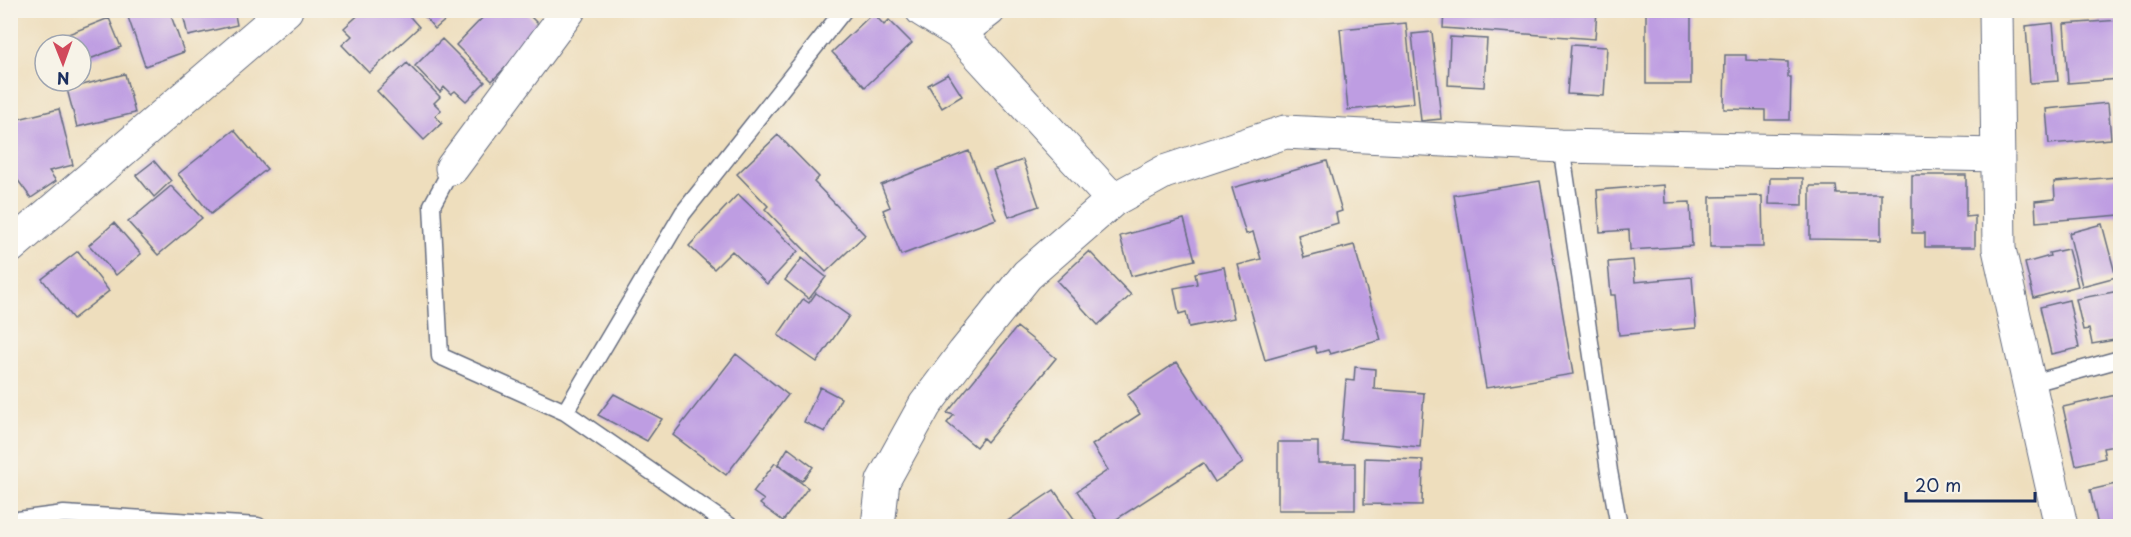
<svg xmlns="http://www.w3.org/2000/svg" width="2131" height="537" font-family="'Playpen Sans',sans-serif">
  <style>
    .building { fill: #be9de2 }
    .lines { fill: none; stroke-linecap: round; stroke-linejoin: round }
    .service-casing { stroke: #656c7f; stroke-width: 19 }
    .minor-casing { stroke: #656c7f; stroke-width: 35 }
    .service { stroke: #fff; stroke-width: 16 }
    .minor { stroke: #fff; stroke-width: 33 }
  </style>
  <rect width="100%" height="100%" fill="#f7f3e8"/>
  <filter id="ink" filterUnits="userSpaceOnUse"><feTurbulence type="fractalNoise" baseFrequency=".0167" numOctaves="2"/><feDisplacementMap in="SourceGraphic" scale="12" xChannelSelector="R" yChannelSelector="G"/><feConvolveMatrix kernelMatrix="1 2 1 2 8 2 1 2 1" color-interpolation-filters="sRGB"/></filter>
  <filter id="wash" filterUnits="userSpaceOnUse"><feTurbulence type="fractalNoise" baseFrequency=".008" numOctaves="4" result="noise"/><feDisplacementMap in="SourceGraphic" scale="24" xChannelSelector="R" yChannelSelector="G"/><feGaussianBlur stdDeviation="1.35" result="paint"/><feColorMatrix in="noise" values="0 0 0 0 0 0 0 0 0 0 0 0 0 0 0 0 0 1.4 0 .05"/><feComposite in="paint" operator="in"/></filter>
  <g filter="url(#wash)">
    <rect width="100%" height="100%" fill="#eedebd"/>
    <g id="blocks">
      <!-- building -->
      <path class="building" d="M149,10H169L184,52L145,66L128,17Z
        M182,10H234L237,25L188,36Z
        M364,10H404L419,27L369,73L342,45L352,36L344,28Z
        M419,10H457L435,29Z
        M490,10H524L543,29L492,81L456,45Z
        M1444,10H1597L1595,39L1443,28Z
        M1859,10H1896V12L1859,14Z
        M1646,12L1691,13V84H1646Z
        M873,13L884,25L889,20L912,43L865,87L832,52Z
        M109,18L121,47L82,62L85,68L81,70V45H50L48,42Z
        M2120,20V79L2068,83L2064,24Z
        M1406,23L1414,103L1348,110L1340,29Z
        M2053,23L2058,81L2030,83L2026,26Z
        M1432,32L1441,119L1421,121L1412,34Z
        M1450,37L1487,39L1484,87L1448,85Z
        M442,39L485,82L466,101L455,91L451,94L444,87L440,92L415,66Z
        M1571,45L1607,47L1604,96L1567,94Z
        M1725,55H1746V60L1788,62V77H1791L1790,120H1765V110L1724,109Z
        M407,63L440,97L434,103L441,110L435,116L442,123L424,140L377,91Z
        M125,74L135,113L77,127L67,89Z
        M948,74L962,96L942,108L928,85Z
        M2108,103L2111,139L2049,144L2046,109Z
        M59,109L73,165L49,171L56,181L31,198L17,179L13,180L10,168V121Z
        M234,130L267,169L211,214L178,174Z
        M778,135L819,177L814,182L865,235L826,272L765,209L768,206L737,174Z
        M969,151L996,219L901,255L883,210L890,207L881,185Z
        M1023,160L1039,206L1009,217L993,170Z
        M154,161L171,181L154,197L136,175Z
        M1327,161L1342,211L1336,213L1338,223L1298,235L1304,258L1354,245L1381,340L1330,354L1328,350L1317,353L1315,346L1265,360L1238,265L1261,259L1253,232L1246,234L1232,188Z
        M1912,175H1966V217L1975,216V247H1925V233H1912Z
        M2117,177L2120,215L2036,222L2035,201L2055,199L2054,182Z
        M1770,178H1803V205L1769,204Z
        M1540,181L1573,374L1486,388L1454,195Z
        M1664,185L1665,203L1690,202L1692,246L1630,250L1629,230L1600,232L1597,190Z
        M171,186L202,218L158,255L128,222Z
        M1810,186H1836L1837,194H1881V240L1810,239Z
        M738,194L798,251L767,284L732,251L714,269L689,246Z
        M1762,196L1763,247H1710V197Z
        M1184,219L1195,260L1131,276L1120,236Z
        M114,223L141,254L116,275L89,245Z
        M2102,224L2116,277L2082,286L2069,233Z
        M2068,249L2078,286L2034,298L2025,263L2050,256L2049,253Z
        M78,251L109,291L73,319L42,279Z
        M1089,251L1131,295L1098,325L1057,281Z
        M802,258L826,277L809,299L785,280Z
        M1633,260L1635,282L1692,277L1696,328L1619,335L1615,295H1611L1608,262Z
        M1224,267L1234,318L1189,327L1186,312L1179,314L1174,288L1197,284L1195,273Z
        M2119,291L2120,339L2092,344L2089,329L2083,330L2076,299Z
        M816,293L849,316L817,362L778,335L803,299L809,303Z
        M2069,300L2079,348L2051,354L2040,307Z
        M1017,327L1056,358L987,442L983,438L976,447L947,423L954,415L947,413Z
        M736,354L788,395L726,475L673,435Z
        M1177,362L1243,463L1215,482L1203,463L1106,526H1101L1077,491L1108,470L1092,445L1140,414L1127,395Z
        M1355,367L1375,369L1374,389L1424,393L1420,447L1341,440L1346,380L1354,381Z
        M820,387L841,398L825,432L804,422Z
        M614,394L662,419L647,441L598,415Z
        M2120,394V445L2103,448L2105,458L2076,465L2063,407Z
        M1278,442H1318V463H1355V510H1278Z
        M788,448L813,467L802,481L778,464Z
        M1365,458L1423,460L1422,505L1364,504Z
        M775,463L808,488L783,521L760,504L764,500L753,492Z
        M2120,483V526H2098L2090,490Z
        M1054,490L1079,526H1000Z"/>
    </g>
  </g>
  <g filter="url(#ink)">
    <use href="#blocks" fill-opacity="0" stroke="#656c7f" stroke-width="1.5"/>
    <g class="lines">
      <!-- service casing -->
      <g class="service-casing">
        <path id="service" d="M1561,146L1609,471L1619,526
          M452,168L432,205L440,356L565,412L730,526
          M2029,384L2120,359
          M565,412L683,213L844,10
          M10,521L64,514L258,526"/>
      </g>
      <!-- minor casing -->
      <g class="minor-casing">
        <path id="minor" d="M922,10L959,33L1113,200
          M1996,10L1999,249L2061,526
          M959,33L989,10
          M452,168L569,10
          M10,247L286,10
          M878,526L883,481L925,405L964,353L1027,275L1113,200L1164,172L1285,132L1561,146L1998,155"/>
      </g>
      <!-- service -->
      <use href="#service" class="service"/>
      <!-- minor -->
      <use href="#minor" class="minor"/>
    </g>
  </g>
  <!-- margin -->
  <rect width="2131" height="537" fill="none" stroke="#f7f3e8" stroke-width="36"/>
  <!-- north arrow -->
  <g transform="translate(63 63) rotate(179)"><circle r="28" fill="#f7f3e8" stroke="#9fa5b1" stroke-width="1.5"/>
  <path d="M0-4.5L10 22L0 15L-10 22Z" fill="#d1495b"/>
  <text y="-9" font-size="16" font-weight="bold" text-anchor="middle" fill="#1b2f5e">N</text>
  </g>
  <!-- scale -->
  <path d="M1906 492v9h129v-9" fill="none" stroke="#1b2f5e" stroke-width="3"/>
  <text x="1915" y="492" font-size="18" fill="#1b2f5e" stroke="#f7f3e8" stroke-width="4.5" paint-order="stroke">20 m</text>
</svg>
